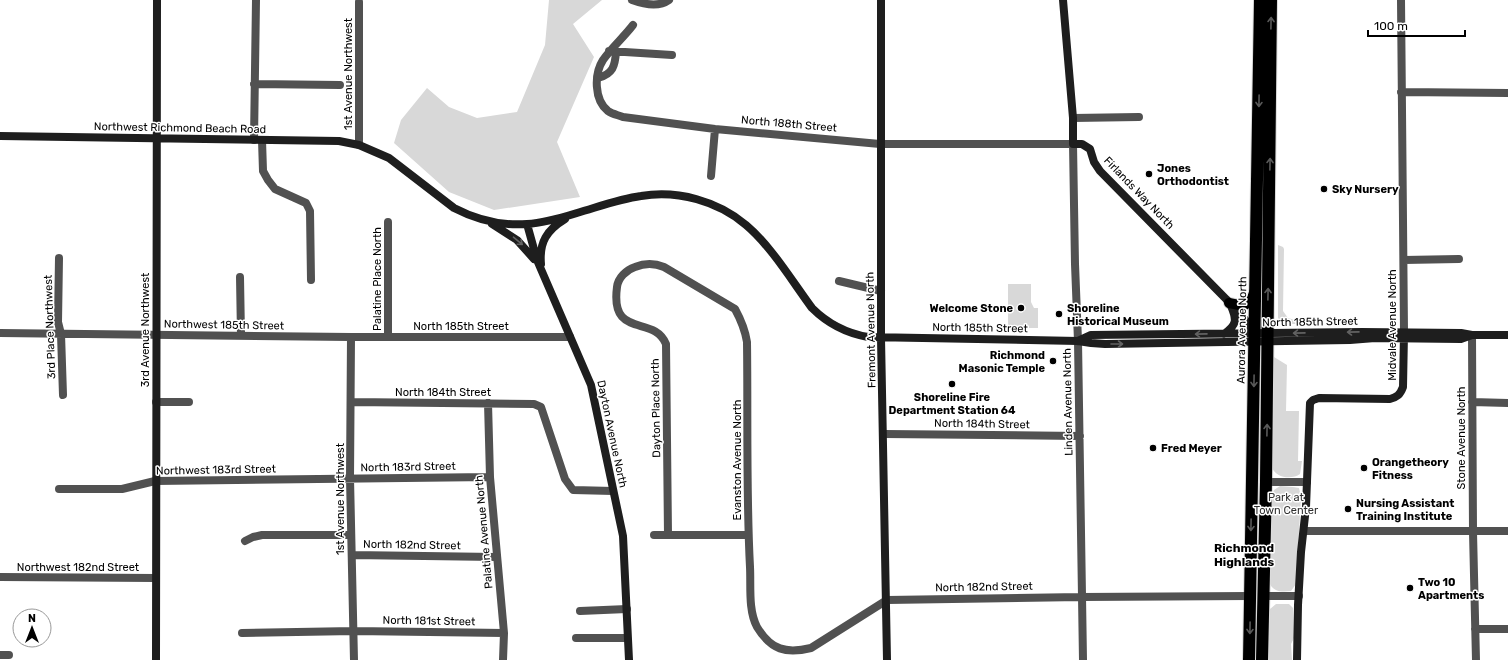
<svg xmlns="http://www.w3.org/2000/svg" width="1508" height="660" font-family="Rubik,sans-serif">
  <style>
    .green { fill: #d8d8d8 }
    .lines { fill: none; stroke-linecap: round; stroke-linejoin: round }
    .primary-casing { stroke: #dbdbdb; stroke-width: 12 }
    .highway-casing { stroke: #dbdbdb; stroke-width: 14 }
    .street { stroke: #515151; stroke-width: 8 }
    .secondary { stroke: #1e1e1e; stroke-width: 8 }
    .primary { stroke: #000; stroke-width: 10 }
    .highway { stroke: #000; stroke-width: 12 }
    .oneway { stroke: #595959 }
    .oneway2 { stroke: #626262 }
    .poi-dot { fill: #000; stroke: #fff; stroke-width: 1.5 }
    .labels { text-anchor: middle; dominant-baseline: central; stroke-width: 3; stroke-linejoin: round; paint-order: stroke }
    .street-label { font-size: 11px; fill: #000; stroke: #fff }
    .poi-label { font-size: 11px; font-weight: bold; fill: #000; stroke: #fff; text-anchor: start }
    .park-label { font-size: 11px; fill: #2f2f2f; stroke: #fff }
    .neighbourhood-label { font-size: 12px; font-weight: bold; fill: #000; stroke: #fff }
  </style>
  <rect width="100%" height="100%" fill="#fff"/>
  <!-- green -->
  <path class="green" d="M549,0H602L573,24L594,57L557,142L580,197L494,210L449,192L394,143L401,120L427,88L449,107L477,118L517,112L545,45Z
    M1278,245L1283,247L1284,249L1283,311L1288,318L1298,321V324H1283L1278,318Z
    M1008,284H1031V302L1034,308H1038V328H1011L1008,325Z
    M1274,357L1287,365L1286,411H1299L1298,461H1302L1300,474C1292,480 1275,478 1272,467Z
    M1280,486L1293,487L1299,488L1301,497L1296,584L1291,591C1281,592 1273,592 1269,582L1272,496L1274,490Z
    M1276,604H1289L1293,608L1294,638L1291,644L1292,660H1268L1269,614L1270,609Z"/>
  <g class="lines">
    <!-- primary casing -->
    <g class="primary-casing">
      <path id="primary" d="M1229,303L1239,305H1245L1252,298L1255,290"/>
    </g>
    <!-- highway casing -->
    <g class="highway-casing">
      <path id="highway" d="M1249,660L1260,0
        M1262,660L1266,482L1271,0"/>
    </g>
    <!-- street -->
    <path class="street" d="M632,0C643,4 658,8 669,0
      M1401,0L1404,332
      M633,25C624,37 612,47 603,60C594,74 594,100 608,111C612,114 618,115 623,117L715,129L880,144H1073L1075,264L1078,341L1083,660
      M609,51L672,55
      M598,78C613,74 615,66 616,52
      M254,84L340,85
      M1401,92L1508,93
      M1073,118L1139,117
      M254,140L256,0
      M262,140L263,171L268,180L275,189L306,203L310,211L311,280
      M359,145V2
      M711,176L715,129
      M59,258L58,322L61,334L63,395
      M1404,260L1459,259
      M240,277L241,336
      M839,281L881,291
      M0,333L351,337H570
      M1472,335L1473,532L1476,660
      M351,337L350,478L354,660
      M388,337V222
      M156,402H189
      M352,402L534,404L541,407L565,479L573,490L613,491
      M1472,402L1508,403
      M488,403L490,477L504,633L503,660
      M884,434L1080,436
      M1266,482H1307
      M59,489H122L155,481L490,477
      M1304,531H1508
      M654,535H748
      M668,535L666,344C654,314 610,340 617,287C618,278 626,270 635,267C645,263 654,263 664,267L735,309C741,320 745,329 747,342C748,417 746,492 750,567C751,586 748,610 757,627C771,650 786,654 811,648L887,600L1081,597L1250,596
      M245,541L253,537L262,535H351
      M352,555L496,557
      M0,577L156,578
      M1263,596H1299
      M580,611L627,609
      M1475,629H1508
      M242,633L354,631L504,633
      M576,638H627
      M0,655H9"/>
    <!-- secondary -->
    <path class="secondary" d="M881,0V338L887,660
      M1063,0L1073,118V144H1082L1090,149L1094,162L1100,171L1226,299C1236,310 1246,318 1253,331
      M0,136L339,141L359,145L389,158L454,208C477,220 501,226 527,224C544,223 561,218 577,213C598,207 619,199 641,196C678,190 718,201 746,225C771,246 792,281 812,308C828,324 845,333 868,337L1078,341L1091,343L1105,344L1350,340L1375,338L1461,339L1472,335
      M492,224L517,240L534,259
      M527,224L537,260L591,385L623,536L629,660
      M541,264C539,242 547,230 565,219
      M1224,334C1237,325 1237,320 1231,306
      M1078,341L1091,335L1362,332L1461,333L1472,335H1508
      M156,660L157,0
      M1297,660L1298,605L1301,552L1306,507L1310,403L1313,400L1319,398L1390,399C1397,397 1400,395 1403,387L1404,333"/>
    <!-- primary -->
    <use href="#primary" class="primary"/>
    <!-- highway -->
    <use href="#highway" class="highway"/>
  </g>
  <!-- one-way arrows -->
  <defs><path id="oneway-shaft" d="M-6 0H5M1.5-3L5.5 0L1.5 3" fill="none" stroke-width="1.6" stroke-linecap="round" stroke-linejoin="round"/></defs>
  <g class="oneway">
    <use href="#oneway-shaft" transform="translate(1271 23) rotate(-89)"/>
    <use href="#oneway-shaft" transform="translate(1259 101) rotate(91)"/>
    <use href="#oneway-shaft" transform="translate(1270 164) rotate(-89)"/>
    <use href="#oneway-shaft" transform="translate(1268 294) rotate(-89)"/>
    <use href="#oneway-shaft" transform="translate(1254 381) rotate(91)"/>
    <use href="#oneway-shaft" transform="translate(1267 430) rotate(-89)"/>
    <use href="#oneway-shaft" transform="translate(1251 525) rotate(91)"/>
    <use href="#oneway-shaft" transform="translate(1250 628) rotate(91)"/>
  </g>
  <g class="oneway2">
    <use href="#oneway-shaft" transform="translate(518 241) rotate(40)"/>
    <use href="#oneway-shaft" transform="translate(1353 332) rotate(179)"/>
    <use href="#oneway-shaft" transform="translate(1299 333) rotate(179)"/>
    <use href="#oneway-shaft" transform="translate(1201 334) rotate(179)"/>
    <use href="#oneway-shaft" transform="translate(1117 344)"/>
  </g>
  <!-- markers -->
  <g class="poi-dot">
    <circle cx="1149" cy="174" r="4"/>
    <circle cx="1324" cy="189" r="4"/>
    <circle cx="1021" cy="308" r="4"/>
    <circle cx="1059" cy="314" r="4"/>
    <circle cx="1053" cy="361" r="4"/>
    <circle cx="952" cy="384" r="4"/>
    <circle cx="1153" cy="448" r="4"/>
    <circle cx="1364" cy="468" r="4"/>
    <circle cx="1348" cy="509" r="4"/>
    <circle cx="1410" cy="588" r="4"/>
  </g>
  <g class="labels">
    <!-- street labels -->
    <g class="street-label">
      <text transform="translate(348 74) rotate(-90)">1st Avenue Northwest</text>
      <text transform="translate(789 124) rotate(5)">North 188th Street</text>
      <text transform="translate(180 128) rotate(1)">Northwest Richmond Beach Road</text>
      <text transform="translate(1139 193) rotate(46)">Firlands Way North</text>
      <text transform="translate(377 279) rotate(-90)">Palatine Place North</text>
      <text transform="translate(1310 322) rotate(-1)">North 185th Street</text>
      <text transform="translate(224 325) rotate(1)">Northwest 185th Street</text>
      <text transform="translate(1392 325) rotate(-90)">Midvale Avenue North</text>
      <text x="461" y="326">North 185th Street</text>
      <text transform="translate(50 327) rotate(-92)">3rd Place Northwest</text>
      <text transform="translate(980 328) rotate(1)">North 185th Street</text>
      <text transform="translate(145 330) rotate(-90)">3rd Avenue Northwest</text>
      <text transform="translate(871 330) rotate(-91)">Fremont Avenue North</text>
      <text transform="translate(1242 330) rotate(-89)">Aurora Avenue North</text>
      <text x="443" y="392">North 184th Street</text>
      <text transform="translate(1068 402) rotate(-91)">Linden Avenue North</text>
      <text transform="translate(656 408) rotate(-91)">Dayton Place North</text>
      <text transform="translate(982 424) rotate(1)">North 184th Street</text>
      <text transform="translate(612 434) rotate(78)">Dayton Avenue North</text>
      <text transform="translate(1461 438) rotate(-90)">Stone Avenue North</text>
      <text transform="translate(737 460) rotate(-90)">Evanston Avenue North</text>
      <text transform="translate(408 467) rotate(-1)">North 183rd Street</text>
      <text transform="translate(216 470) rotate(-1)">Northwest 183rd Street</text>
      <text transform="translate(340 499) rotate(-90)">1st Avenue Northwest</text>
      <text transform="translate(484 532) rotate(-95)">Palatine Avenue North</text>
      <text transform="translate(412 545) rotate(1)">North 182nd Street</text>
      <text x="78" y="567">Northwest 182nd Street</text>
      <text transform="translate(984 587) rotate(-1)">North 182nd Street</text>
      <text transform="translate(429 621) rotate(1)">North 181st Street</text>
    </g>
    <!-- poi labels -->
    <g class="poi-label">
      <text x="1157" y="168">Jones<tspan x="1157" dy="13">Orthodontist</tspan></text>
      <text x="1332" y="189">Sky Nursery</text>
      <text x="1013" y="308" text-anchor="end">Welcome Stone</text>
      <text x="1067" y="308">Shoreline<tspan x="1067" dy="13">Historical Museum</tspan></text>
      <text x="1045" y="355" text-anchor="end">Richmond<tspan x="1045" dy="13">Masonic Temple</tspan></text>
      <text x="952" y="397" text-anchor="middle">Shoreline Fire<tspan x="952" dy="13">Department Station 64</tspan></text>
      <text x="1161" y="448">Fred Meyer</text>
      <text x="1372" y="462">Orangetheory<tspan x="1372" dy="13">Fitness</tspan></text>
      <text x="1356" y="503">Nursing Assistant<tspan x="1356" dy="13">Training Institute</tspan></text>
      <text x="1418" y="582">Two 10<tspan x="1418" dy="13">Apartments</tspan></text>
    </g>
    <!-- park labels -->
    <g class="park-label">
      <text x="1286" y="497">Park at<tspan x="1286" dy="13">Town Center</tspan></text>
    </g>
    <!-- neighbourhood labels -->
    <g class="neighbourhood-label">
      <text x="1244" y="548">Richmond<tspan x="1244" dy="14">Highlands</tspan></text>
    </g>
  </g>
  <!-- north arrow -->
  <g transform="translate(32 628)"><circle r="19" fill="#ffffff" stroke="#999999"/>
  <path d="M0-3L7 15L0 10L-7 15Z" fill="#000000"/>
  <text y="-6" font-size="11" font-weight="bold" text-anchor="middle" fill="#000000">N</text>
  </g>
  <!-- scale -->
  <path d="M1368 30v6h97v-6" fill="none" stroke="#000000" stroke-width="2"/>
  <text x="1374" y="30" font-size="12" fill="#000000" stroke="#ffffff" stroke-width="3" paint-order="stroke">100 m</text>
</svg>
